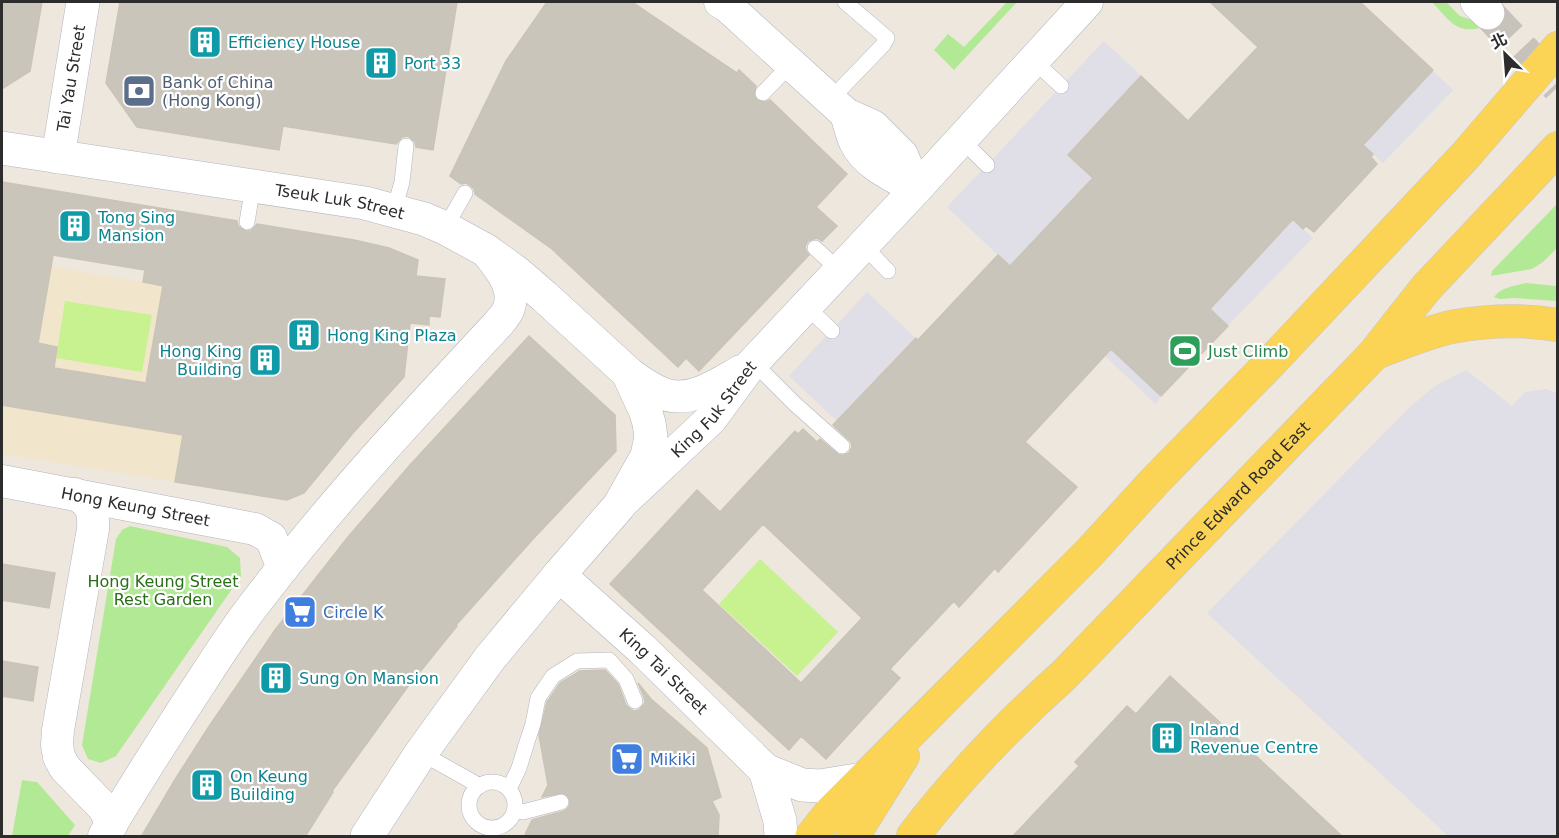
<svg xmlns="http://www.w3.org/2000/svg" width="1559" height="838" font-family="'DejaVu Sans','Noto Sans TC',sans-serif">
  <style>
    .industrial { fill: #e0dee6 }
    .education { fill: #f1e5cb }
    .green { fill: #b2e995 }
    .pitch { fill: #c8f190 }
    .building { fill: #c9c5bb; stroke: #cac3b6; stroke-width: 1.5; fill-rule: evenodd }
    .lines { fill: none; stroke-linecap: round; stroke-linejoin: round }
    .secondary-tunnel { stroke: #c7c2ba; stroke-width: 33; stroke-dasharray: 33 16; stroke-linecap: butt }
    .service-casing { stroke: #b1b4c0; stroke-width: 16 }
    .minor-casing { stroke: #b1b4c0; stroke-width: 33 }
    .tertiary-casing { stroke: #b1b4c0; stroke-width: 34 }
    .secondary-casing { stroke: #b1b4c0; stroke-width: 34 }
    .primary-casing { stroke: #c8c8c8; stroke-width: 34 }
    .service { stroke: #fff; stroke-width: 15 }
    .minor { stroke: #fff; stroke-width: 32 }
    .tertiary { stroke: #fff; stroke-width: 33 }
    .secondary { stroke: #fff; stroke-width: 33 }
    .primary { stroke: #fbd455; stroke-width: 33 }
    .labels { text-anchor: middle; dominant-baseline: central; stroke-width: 4.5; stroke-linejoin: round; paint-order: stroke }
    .culture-label { font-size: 16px; fill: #0d838f; stroke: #fff; text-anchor: start }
    .street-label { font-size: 16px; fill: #2c2c2c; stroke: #fff }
    .service-label { font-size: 16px; fill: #4e5e75; stroke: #fff; text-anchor: start }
    .leisure-label { font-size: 16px; fill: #27864d; stroke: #fff; text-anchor: start }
    .park-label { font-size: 16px; fill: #286f15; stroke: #fff }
    .shop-label { font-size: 16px; fill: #366cbe; stroke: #fff; text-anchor: start }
  </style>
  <rect width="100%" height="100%" fill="#eee7dd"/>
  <!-- industrial -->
  <path class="industrial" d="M1210,2H1360L1453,90L1383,163Z
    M1104,41L1313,238L1234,319L1161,396L1156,404L947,207Z
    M867,292L1025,442L1077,487L998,572L789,376Z
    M1466,370L1512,406L1525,392L1546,389L1557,393V836H1448L1207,613L1410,407L1435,386Z"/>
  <!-- education -->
  <path class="education" d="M8,259L207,293L175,482L2,454V298Z"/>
  <!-- green -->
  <path class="green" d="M1007,2H1017L954,70L934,50L948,34L964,47Z
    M1432,2H1446L1460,16L1472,20L1484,27C1456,35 1450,21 1432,2Z
    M1557,204V248L1543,262L1532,269L1491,276L1492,271Z
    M1526,283L1557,286V301L1514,298L1500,299L1494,297C1501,287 1515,286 1526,283Z
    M130,526L227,547L240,558L241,576L116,756L101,763L88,759L82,745L116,539L122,530Z
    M22,780L37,782L75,825L68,836H12Z"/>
  <!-- pitch -->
  <path class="pitch" d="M65,301L152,315L142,372L56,358Z
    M760,559L838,632L797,676L719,604Z"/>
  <!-- building -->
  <path class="building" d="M2,2H42L30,71L2,89Z
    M120,2H457L433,150L416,147L415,142L408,136L402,137L396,144L283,126L279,150L137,127L106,83Z
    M547,2H632L737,73L739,70L756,86L754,95L757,100L765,102L770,100L847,174L816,207L837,226L822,241L817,238L808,241L805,246L806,251L809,255L699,371L686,358L678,367L552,249L475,194L474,189L470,185L466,183L461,184L450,176L506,61Z
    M1210,2H1360L1433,70L1363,145L1373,154L1371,157L1377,164L1366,176L1314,232L1306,226L1303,229L1293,219L1210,309L1228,326L1161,396L1111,349L1025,442L1077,487L998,572L995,568L959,607L954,601L890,669L900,678L826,759L801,736L789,750L610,584L697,490L720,512L795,431L798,434L803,429L817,442L820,439L839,455H844L849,453L852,447L851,442L833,425L916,338L918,340L998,255L1010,266L1093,178L1068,155L1141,76L1188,121L1258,47ZM763,524L862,618L801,683L702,590Z
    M2,182L237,221L238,226L245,231H251L257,224L354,240L389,248L418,260L416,276L445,279L440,317L429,316V325L410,323L404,377L353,433L304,493L287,500L175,482L183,435L2,405ZM53,255L145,270L143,282L163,286L146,383L54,368L57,347L38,343Z
    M529,336L615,415L616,451L533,539L456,625L457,626L444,642L420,672L419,671L367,743L332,791L333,792L305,837H141L176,778L208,728L275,630L348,537L410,465Z
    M2,564L55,573L49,608L2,600Z
    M2,661L38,667L33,701L2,696Z
    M605,670L618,684L626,705L630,709L634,711L639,710L645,703L644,697L638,683L651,699L707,748L721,797L712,801L719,815L718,837H524L532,820L564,811L568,808L570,804L568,796L563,793L542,797L548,785L539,735L547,702L560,683L580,671Z
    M1170,676L1343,837H1012L1079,766L1075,762L1127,706L1136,714Z"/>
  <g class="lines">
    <!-- secondary-tunnel -->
    <path class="secondary-tunnel" d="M1488,13L1558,87"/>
    <!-- service casing -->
    <g class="service-casing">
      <path id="service" d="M1033,60L1061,86
        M763,93L791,64
        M831,99L883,45L887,38L845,2
        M961,139L987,165
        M394,210L402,182L406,146
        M247,222L253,186
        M445,228L465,193
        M863,245L888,271
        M815,248L839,270
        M806,306L832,331
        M753,362L795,404L842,446
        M421,753L480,786
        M469 805a23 23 0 1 1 46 0a23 23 0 1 1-46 0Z
        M509,789L519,768L527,742L533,724L538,698L553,676L577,661L609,660L626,679L635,701
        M515,810L523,812L561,802"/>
    </g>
    <!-- minor casing -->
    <g class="minor-casing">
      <g id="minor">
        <path d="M720,2L727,6L846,114L873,126L902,155L916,189"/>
        <path d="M846,114C849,123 851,133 855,142C866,165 895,177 916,189"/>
        <path d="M628,373C638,380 649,388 661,393C689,405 718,384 741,371"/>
        <path id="s1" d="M2,481L255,529L271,538L283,568"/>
        <path d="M75,494C91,503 94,510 93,529L58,730L57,745L59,757L65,768L104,808L112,824"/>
        <path id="s2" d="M626,499L711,419L750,366L916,189L1087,2"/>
        <path d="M104,836C136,783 169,731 203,679C221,651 239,623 260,597C333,501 416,412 498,324C502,319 507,314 509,308C516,286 499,268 487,252"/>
      </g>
    </g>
    <!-- tertiary casing -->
    <g class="tertiary-casing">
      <g id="tertiary">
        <path id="s3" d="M2,148L365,203L424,219L445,228L487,251L516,272L545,297L628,373L645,410L649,423L651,437L647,456L619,506L559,575L490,658L421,753L367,836"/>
        <path id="s4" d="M58,157L83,2"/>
        <path id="s5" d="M559,575L642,649L765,770L802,785L820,786L863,779"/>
        <path d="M765,770L780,821L781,836"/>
      </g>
    </g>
    <!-- secondary casing -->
    <g class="secondary-casing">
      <path id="secondary" d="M1477,2L1488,13"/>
    </g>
    <!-- primary casing -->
    <g class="primary-casing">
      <g id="primary">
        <path d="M1375,353C1400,344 1425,333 1451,327C1485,321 1523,319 1558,325"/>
        <path d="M812,836L831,812L1090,552L1154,482L1273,360L1465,156L1558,48"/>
        <path d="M853,836L903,756"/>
        <path id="s6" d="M913,836C959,776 1008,725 1064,675L1374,354L1426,288L1558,148"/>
      </g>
    </g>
    <!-- service -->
    <use href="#service" class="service"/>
    <!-- minor -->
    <use href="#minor" class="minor"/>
    <!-- tertiary -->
    <use href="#tertiary" class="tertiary"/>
    <!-- secondary -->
    <use href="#secondary" class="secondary"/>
    <!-- primary -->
    <use href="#primary" class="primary"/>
  </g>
  <!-- icons -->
  <defs>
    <g id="building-square" transform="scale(1.725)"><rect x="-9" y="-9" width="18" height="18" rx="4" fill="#0f9aa8" stroke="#fff"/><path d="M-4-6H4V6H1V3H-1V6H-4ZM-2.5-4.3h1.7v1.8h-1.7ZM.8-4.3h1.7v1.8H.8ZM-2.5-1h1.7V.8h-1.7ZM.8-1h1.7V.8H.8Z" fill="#fff"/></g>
    <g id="bank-square" transform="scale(1.725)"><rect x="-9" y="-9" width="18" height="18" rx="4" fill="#5c6f8a" stroke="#fff"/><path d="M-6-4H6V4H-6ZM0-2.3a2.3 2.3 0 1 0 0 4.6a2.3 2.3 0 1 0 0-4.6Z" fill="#fff"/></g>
    <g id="stadium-square" transform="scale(1.725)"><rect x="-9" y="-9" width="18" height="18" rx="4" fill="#2e9e5b" stroke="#fff"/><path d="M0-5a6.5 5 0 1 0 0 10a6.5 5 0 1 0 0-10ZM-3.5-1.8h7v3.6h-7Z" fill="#fff"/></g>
    <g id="supermarket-square" transform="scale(1.725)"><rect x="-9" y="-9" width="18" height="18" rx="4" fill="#3f7fe0" stroke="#fff"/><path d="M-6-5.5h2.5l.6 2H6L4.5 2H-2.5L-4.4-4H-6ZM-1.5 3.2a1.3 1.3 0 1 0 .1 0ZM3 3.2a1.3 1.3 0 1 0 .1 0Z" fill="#fff"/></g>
  </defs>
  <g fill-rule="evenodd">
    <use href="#building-square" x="205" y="42"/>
    <use href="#building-square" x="381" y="63"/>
    <use href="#bank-square" x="139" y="91"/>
    <use href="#building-square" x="75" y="226"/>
    <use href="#building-square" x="304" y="335"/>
    <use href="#stadium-square" x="1185" y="351"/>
    <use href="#building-square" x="265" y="360"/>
    <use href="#supermarket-square" x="300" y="612"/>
    <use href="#building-square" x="276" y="678"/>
    <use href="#building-square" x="1167" y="738"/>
    <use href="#supermarket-square" x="627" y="759"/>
    <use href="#building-square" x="207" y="785"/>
  </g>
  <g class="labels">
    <!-- culture labels -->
    <g class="culture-label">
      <text x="228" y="42">Efficiency House</text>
      <text x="404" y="63">Port 33</text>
      <text x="98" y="217">Tong Sing<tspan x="98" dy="18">Mansion</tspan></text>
      <text x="327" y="335">Hong King Plaza</text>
      <text x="242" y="351" text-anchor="end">Hong King<tspan x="242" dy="18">Building</tspan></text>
      <text x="299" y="678">Sung On Mansion</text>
      <text x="1190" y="729">Inland<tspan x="1190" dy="18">Revenue Centre</tspan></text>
      <text x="230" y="776">On Keung<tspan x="230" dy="18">Building</tspan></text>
    </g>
    <!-- street labels -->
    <g class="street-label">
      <text stroke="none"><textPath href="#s4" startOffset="80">Tai Yau Street</textPath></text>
      <text stroke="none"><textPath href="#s3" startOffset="342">Tseuk Luk Street</textPath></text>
      <text stroke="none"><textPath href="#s2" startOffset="126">King Fuk Street</textPath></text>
      <text stroke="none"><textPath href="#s6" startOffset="471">Prince Edward Road East</textPath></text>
      <text stroke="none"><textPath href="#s1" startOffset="136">Hong Keung Street</textPath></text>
      <text stroke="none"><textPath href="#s5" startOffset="142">King Tai Street</textPath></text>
    </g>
    <!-- service labels -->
    <g class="service-label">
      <text x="162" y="82">Bank of China<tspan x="162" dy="18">(Hong Kong)</tspan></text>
    </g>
    <!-- leisure labels -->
    <g class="leisure-label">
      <text x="1208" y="351">Just Climb</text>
    </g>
    <!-- park labels -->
    <g class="park-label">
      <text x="163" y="581">Hong Keung Street<tspan x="163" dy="18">Rest Garden</tspan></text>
    </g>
    <!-- shop labels -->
    <g class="shop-label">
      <text x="323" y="612">Circle K</text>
      <text x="650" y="759">Mikiki</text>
    </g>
  </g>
  <!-- border -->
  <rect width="1559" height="838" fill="none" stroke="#2c2c2c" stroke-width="6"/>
  <!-- north arrow -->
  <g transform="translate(1505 54) rotate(335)" stroke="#ffffff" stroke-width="4.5" paint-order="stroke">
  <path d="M0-4.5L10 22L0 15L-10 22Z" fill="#2c2c2c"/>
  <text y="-9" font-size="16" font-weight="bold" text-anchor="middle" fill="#2c2c2c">北</text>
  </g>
</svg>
